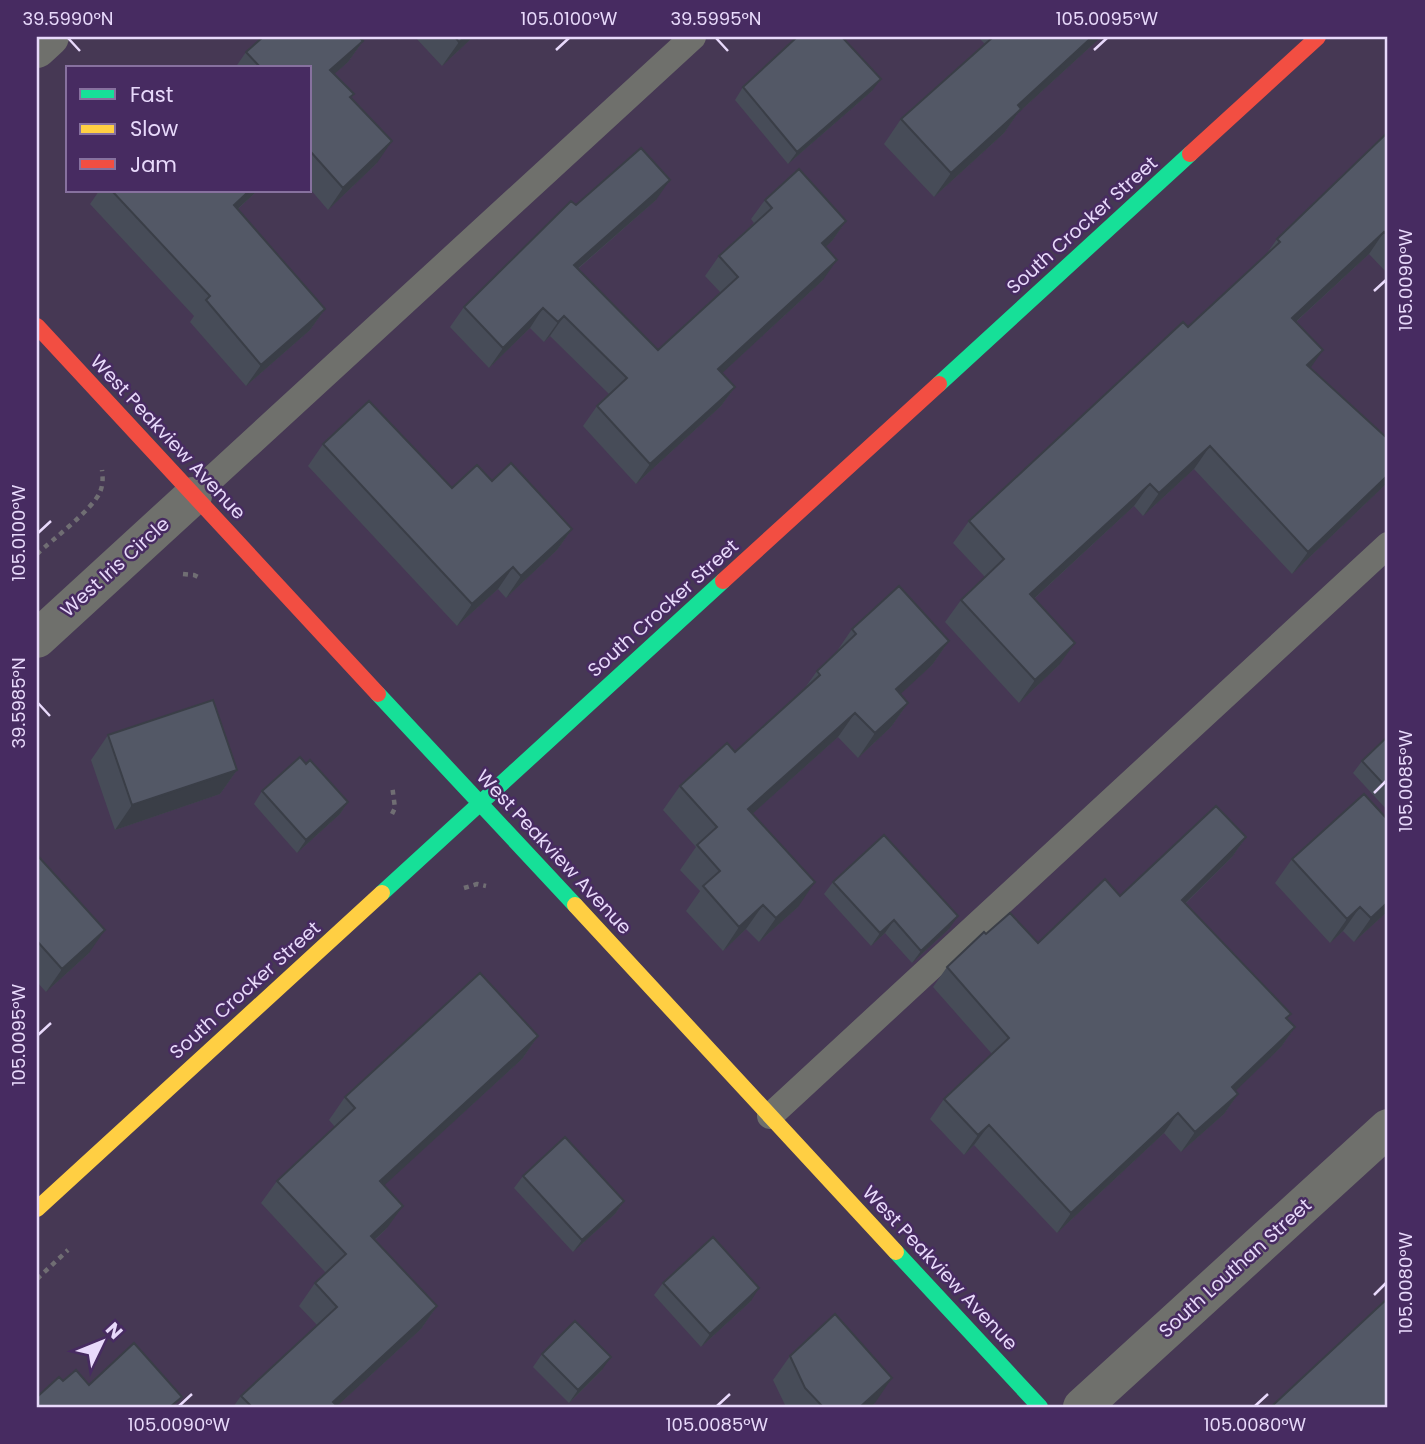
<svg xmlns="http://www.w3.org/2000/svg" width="1425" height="1444" font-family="Poppins,sans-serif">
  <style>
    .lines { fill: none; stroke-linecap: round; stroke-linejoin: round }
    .path { stroke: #706e73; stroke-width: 4.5; stroke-dasharray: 5 5; stroke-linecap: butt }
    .lane { stroke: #6f706c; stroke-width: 26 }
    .street { stroke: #6f706c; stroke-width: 38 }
    .fast { stroke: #16e098; stroke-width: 16 }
    .slow { stroke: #ffcf43; stroke-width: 16 }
    .jam { stroke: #f24e42; stroke-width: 16 }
    .wall { fill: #474c58 }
    .shaded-wall { fill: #3a3e47 }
    .building { fill: #535866; stroke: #3a3e47; stroke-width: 2 }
    .ticks { fill: none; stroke: #e8d9fb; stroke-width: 2.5 }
    .labels { text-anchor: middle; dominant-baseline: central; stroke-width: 5; stroke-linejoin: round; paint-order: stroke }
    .street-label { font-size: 19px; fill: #e8d9fb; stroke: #472b61 }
    .neatline { fill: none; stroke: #e8d9fb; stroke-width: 2.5 }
    .ticks-label { font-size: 18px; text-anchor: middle; fill: #e8d9fb }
  </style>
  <rect width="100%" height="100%" fill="#463854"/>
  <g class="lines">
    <!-- path -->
    <path class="path" d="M37,554C52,540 93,509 100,492C103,485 103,478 102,470
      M183,574L194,575L202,579
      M392,814L395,808L392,785
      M464,888L477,884L486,886
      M37,1279L68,1250"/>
    <!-- lane -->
    <path class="lane" d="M193,496L693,37
      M770,1116L1388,545"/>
    <!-- street -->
    <path class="street" d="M37,49L50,37
      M37,639L193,496
      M1082,1407L1388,1128"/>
    <!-- fast -->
    <path class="fast" d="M939,384L1190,154
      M378,694L575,905
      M382,893L723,581
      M896,1252L1040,1407"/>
    <!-- slow -->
    <path class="slow" d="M575,905L896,1252
      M37,1209L382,893"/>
    <!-- jam -->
    <path class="jam" d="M1190,154L1318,37
      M37,326L378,694
      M723,581L939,384"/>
  </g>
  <!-- wall -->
  <path class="wall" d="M415,37H473L442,66Z
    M978,37H1101L1018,113L1004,133L934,197L884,144L901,119L985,44Z
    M363,41L348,62L334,74L351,98L377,163L328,210L310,189V68H235L246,52Z
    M743,87L872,91L788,164L735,100Z
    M1388,132V274L1369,254L1296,322L1310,368L1388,439V482L1292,574L1194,469L1143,516L1134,506L1034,599L1059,665L1019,703L945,622L961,600L985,577L953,543L969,521L1188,327L1265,256L1277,239Z
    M99,191H257L238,209L325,309L310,330L246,386L190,322L194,316L90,204Z
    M656,200L578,269L658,350L721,293L705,276L719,256L754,223L751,219L765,200L846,221L832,241L825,247L823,280L722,373L735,387L721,406L636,484L583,426L597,406L609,394L550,336L544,342L530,328L489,368L450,327L464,307L576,205Z
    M323,444L452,488L492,481L572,529L557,550L506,598L498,589L457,626L308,466Z
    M852,629L949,641L932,665L900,694L908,703L891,727L858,758L838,737L752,814L798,907L759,942L746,929L723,951L686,911L700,891L680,870L696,847L663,810L680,786L735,752L802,692L817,671L835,654Z
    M108,735L237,770L220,794L115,830L91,760Z
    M1388,736V811L1353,773L1362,761Z
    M306,764L348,802L340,814L297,853L254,804L262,791Z
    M1388,820V911L1354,942L1343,931L1330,943L1275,883L1292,859Z
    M1246,837L1232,857L1185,904L1295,1027L1281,1047L1235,1091L1238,1094L1224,1114L1181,1152L1164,1133L1057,1233L974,1145L964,1155L930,1119L944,1099L992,1054L933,987L947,967L986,934L1038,943L1120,896Z
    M37,855L89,953L46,992L37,982Z
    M833,882L949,929L912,963L885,933L871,946L824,894Z
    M538,1036L522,1059L384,1185L387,1228L375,1240L437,1306L421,1329L337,1406L338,1407H233L241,1396L317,1325L299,1306L315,1283L326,1273L261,1203L277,1181L335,1127L329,1120L345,1097Z
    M523,1176L624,1201L615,1214L573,1252L514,1188Z
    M663,1283L751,1301L701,1347L654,1295Z
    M542,1354L602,1370L569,1403L533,1367Z
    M790,1356L875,1403L870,1407H786L773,1380Z"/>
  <!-- shaded-wall -->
  <path class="shaded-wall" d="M465,37H473L442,66L459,42Z
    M1092,37H1101L1018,113L1004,133L934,197L951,173L1018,105Z
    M363,41L348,62L315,91L330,70Z
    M881,79L872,91L788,164L797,152Z
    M392,141L377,163L328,210L343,188Z
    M670,180L656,200L560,284L574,265Z
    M249,191H257L219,226L234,205Z
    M846,221L832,241L808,263L822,243Z
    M1384,232L1369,254L1276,340L1292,318Z
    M837,260L823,280L705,389L718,369Z
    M543,308L530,328L489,368L503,348Z
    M325,309L310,330L246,386L261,365Z
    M564,316L550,336L544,342L558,322Z
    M1323,350L1307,373V365Z
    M735,387L721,406L636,484L650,464Z
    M1210,446L1194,469L1143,516L1159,493Z
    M1388,475V482L1292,574L1308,552Z
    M1150,484L1134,506L1014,617L1030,594Z
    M572,529L557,550L506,598L521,576Z
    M513,567L498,589L457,626L472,604Z
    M949,641L932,665L879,714L896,689Z
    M1075,643L1059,665L1019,703L1035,680Z
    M908,703L891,727L858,758L875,733Z
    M855,713L838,737L731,833L748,809Z
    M237,770L220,794L115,830L132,805Z
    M348,802L340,814L297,853L306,840Z
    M1246,837L1232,857L1168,920L1182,900Z
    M815,882L798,907L759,942L776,918Z
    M1388,902V911L1354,942L1371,918Z
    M763,905L746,929L723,951L739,927Z
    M1360,907L1343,931L1330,943L1347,919Z
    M958,916L949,929L912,963L921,951Z
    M894,920L885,933L871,946L880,933Z
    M105,930L89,953L46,992L62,969Z
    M1295,1027L1281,1047L1218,1108L1232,1087Z
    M538,1036L522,1059L364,1204L380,1181Z
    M1238,1094L1224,1114L1181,1152L1195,1132Z
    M1178,1113L1164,1133L1057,1233L1071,1213Z
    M989,1125L974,1145L964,1155L978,1135Z
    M624,1201L615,1214L573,1252L582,1240Z
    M403,1206L387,1228L355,1258L371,1236Z
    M759,1288L751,1301L701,1347L710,1334Z
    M437,1306L421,1329L336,1407L333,1402Z
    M611,1357L602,1370L569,1403L578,1390Z
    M892,1378L875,1403L870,1407H860Z"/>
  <!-- building -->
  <path class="building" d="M263,37H359L363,41L330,70L354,94L350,97L392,141L343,188L310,151V68H261L246,52Z
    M455,37H465L459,42Z
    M797,37H842L881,79L797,152L743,87Z
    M993,37H1092L1018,105L1021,109L951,173L901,119Z
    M1388,132V236L1384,232L1292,318L1323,350L1307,365L1388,439V475L1308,552L1210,446L1159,493L1150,484L1030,594L1075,643L1035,680L961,600L1004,559L969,521L1183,322L1188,327L1280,242L1277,239Z
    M641,148L670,180L574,265L658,350L738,277L719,256L772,208L765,200L799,169L846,221L822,243L837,260L718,369L735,387L650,464L597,406L627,378L564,316L558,322L543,308L503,348L464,307L571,201L576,205Z
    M112,191H249L234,205L325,309L261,365L206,300L210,296Z
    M369,401L452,488L477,465L492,481L511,463L572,529L521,576L513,567L472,604L323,444Z
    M899,586L949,641L896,689L908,703L875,733L855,713L748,809L815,882L776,918L763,905L739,927L703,886L720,871L697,845L717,827L680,786L727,743L735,752L820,675L817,671L856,634L852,629Z
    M213,700L237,770L132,805L108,735Z
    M1388,736V789L1362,761Z
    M300,757L306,764L310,760L348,802L306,840L262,791Z
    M1364,794L1388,820V902L1371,918L1360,907L1347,919L1292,859Z
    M1216,806L1246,837L1182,900L1291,1014L1286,1018L1295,1027L1232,1087L1238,1094L1195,1132L1178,1113L1071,1213L989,1125L978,1135L944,1099L1009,1038L947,967L984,932L986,934L1010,913L1038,943L1105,879L1120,896Z
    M884,835L958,916L921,951L894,920L880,933L833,882Z
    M37,855L105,930L62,969L37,941Z
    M480,973L538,1036L380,1181L403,1206L371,1236L437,1306L333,1402L338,1407H252L241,1396L337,1307L315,1283L346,1254L277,1181L355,1108L345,1097Z
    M565,1137L624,1201L582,1240L523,1176Z
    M713,1237L759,1288L710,1334L663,1283Z
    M1388,1298V1407H1271Z
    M835,1314L892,1378L860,1407H823L805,1388L790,1356Z
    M575,1321L611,1357L578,1390L542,1354Z
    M134,1343L182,1397L170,1407H37V1397L59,1377L63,1381L76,1370L89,1385Z"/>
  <!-- ticks -->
  <path class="ticks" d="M68,38L80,51M716,38L728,51M556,50L569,38M1094,50L1107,38M1374,291L1386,280M38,533L51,521M38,703L50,716M1374,793L1386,781M38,1035L51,1023M1374,1295L1386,1283M179,1406L192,1394M717,1406L730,1394M1255,1406L1268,1394"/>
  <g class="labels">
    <!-- street labels -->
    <g class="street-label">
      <text transform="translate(1082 225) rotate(-42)">South Crocker Street</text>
      <text transform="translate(168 437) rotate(47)">West Peakview Avenue</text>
      <text transform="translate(115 567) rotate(-42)">West Iris Circle</text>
      <text transform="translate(663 608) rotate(-42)">South Crocker Street</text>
      <text transform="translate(554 852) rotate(47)">West Peakview Avenue</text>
      <text transform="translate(245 990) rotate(-42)">South Crocker Street</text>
      <text transform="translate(940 1268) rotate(47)">West Peakview Avenue</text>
      <text transform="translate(1235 1268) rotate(-42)">South Louthan Street</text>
    </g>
  </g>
  <!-- border -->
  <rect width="1425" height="1444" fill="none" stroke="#472b61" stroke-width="77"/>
  <!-- legend -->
  <rect x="66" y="66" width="245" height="126" fill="#472b61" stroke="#87719f" stroke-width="2"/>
  <rect x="80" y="89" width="35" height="10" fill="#16e098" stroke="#87719f" stroke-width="2"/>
  <text x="130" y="102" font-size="21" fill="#e8d9fb">Fast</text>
  <rect x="80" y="124" width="35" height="10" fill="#ffcf43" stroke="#87719f" stroke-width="2"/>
  <text x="130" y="136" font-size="21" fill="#e8d9fb">Slow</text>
  <rect x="80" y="159" width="35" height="10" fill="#f24e42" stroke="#87719f" stroke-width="2"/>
  <text x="130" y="172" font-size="21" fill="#e8d9fb">Jam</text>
  <!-- north arrow -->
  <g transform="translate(102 1342) rotate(47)" stroke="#472b61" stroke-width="5" paint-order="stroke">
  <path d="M0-5L12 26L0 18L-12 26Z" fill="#e8d9fb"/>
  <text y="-10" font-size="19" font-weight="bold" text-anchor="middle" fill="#e8d9fb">N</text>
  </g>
  <rect x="38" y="38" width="1348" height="1368" class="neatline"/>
  <g class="ticks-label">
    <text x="68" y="25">39.5990°N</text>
    <text x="569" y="25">105.0100°W</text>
    <text x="716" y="25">39.5995°N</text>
    <text x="1107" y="25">105.0095°W</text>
    <text transform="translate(1406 280) rotate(-90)" y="6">105.0090°W</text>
    <text transform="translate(19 533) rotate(-90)" y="6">105.0100°W</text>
    <text transform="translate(19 703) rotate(-90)" y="6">39.5985°N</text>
    <text transform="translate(1406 781) rotate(-90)" y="6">105.0085°W</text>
    <text transform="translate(19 1035) rotate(-90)" y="6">105.0095°W</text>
    <text transform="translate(1406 1283) rotate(-90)" y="6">105.0080°W</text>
    <text x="179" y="1431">105.0090°W</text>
    <text x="717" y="1431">105.0085°W</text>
    <text x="1255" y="1431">105.0080°W</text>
  </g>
</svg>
